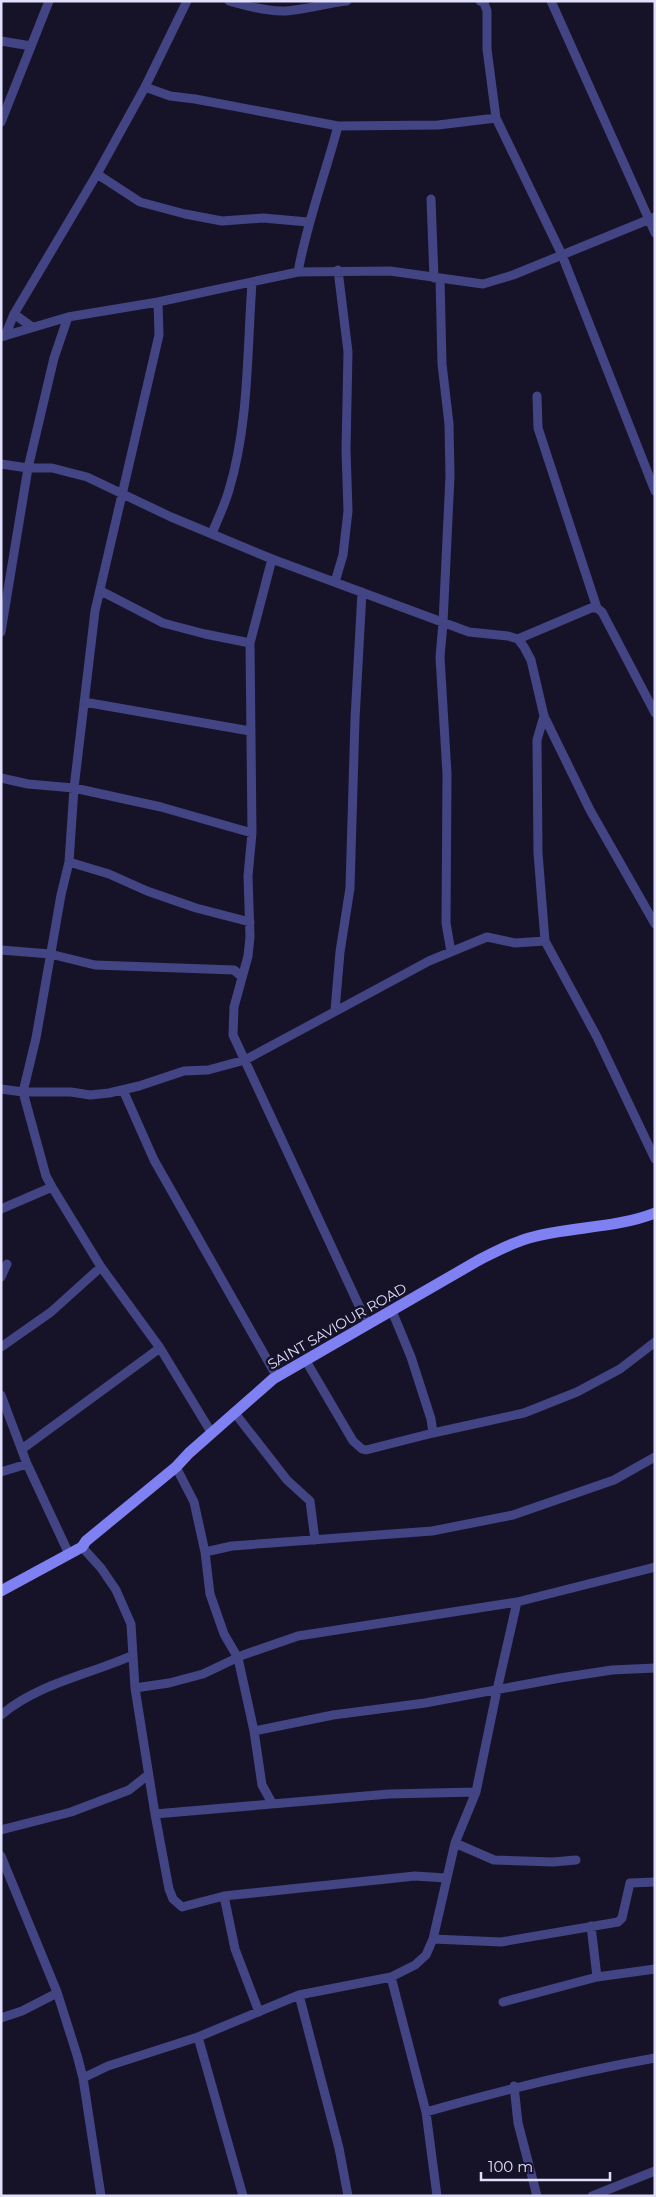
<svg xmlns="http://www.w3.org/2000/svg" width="656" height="2197" font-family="Montserrat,sans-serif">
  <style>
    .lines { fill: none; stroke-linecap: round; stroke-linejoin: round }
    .street { stroke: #434484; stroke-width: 9 }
    .secondary { stroke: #7f81f3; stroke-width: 11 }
    .labels { text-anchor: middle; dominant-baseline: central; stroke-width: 5; stroke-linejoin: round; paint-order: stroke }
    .street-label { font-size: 14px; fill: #e1dffc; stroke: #161329 }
  </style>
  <rect width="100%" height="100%" fill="#161329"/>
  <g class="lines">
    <!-- street -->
    <path class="street" d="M229,1C246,6 265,11 282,11C301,11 326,3 347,1
      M480,1L484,3L487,11V49L496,118L562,255L655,491
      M551,1L655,233
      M1,41L31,46
      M145,87L170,96L195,99L338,126L438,125L496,118
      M1,122L49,1
      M97,174L140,202L185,214L222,221L263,218L308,222
      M431,199L434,278
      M298,272C307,222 325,175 338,126
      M440,278L442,364L449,424L450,476L443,623L440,657L447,774L446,923L451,952
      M158,302L159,335L95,611L74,788L69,862L61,895L36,1038L23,1092L46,1176L52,1187L101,1267L160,1348L211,1432
      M14,314L32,327
      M5,336L14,314L97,174L145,87L187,1
      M1,337L68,317L158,302L298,272L390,271L483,284L513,275L655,217
      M537,396L538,428L597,608L602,612L655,713
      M1,464L28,468H52L87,477L171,517L272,559L469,632L508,636L518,639L524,647L531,660L544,716L590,810L655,924
      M212,533C218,519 225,504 229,490C249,424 247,351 252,283
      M272,559L250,643L252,833L248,876L250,937L248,956L234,1007L233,1035L368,1325
      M335,582L343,555L348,511L346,450L348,352L338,270
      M101,591L163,623L205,634L250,643
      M1,632L28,468L54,358L68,317
      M518,639L591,608H597
      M84,702L250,731
      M544,716L537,740L538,853L545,941L597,1037L655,1159
      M1,778L28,784L74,788L161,807L252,833
      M69,862L109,874L147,891L196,908L250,922
      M1,950L50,954L95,965L234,970L242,977
      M335,1010L340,952L350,888L355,719L362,592
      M1,1089L23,1092H71L90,1095L109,1093L139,1086L184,1071L208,1070L245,1060L429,961L487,937L515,943L545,941
      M123,1090L154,1160L277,1377
      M1,1209L52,1187
      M1,1277L7,1264
      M392,1311L411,1357L431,1419L433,1433
      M1,1347L51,1312L101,1267
      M306,1361L353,1441L362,1449L366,1450L433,1433L524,1413L577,1392L620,1369L655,1342
      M1,1395L27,1464L69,1554
      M234,1412L287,1480L310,1501L315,1540
      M22,1449L160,1348
      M176,1467L194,1502L205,1552L232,1546L432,1531L513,1515L614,1480L655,1457
      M1,1472L27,1464
      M82,1547L101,1568L116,1590L131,1624L135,1688L155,1814L389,1794L476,1792
      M205,1552L210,1594L224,1634L238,1658L254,1731L262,1785L272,1803
      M135,1688L169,1683L203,1674L243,1655L298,1636L517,1602L655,1567
      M1,1715C39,1683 89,1675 133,1655
      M254,1731L333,1715L425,1703L560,1678L612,1670L655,1668
      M155,1814L169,1889L173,1899L182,1907L224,1896L415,1876L446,1878
      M1,1830L71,1812L129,1790L148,1775
      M455,1843L494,1860L553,1862L576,1860
      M1,1856L57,1992L77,2055L83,2078L101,2196
      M224,1896L235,1949L259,2012
      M591,1926L597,1977L655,1969
      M433,1939L501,1942L618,1922L622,1918L630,1883L655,1882
      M391,1977L426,2112L437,2196
      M299,1995L339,2148L348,2196
      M503,2002L597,1977
      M1,2018L22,2011L57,1993
      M198,2037L243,2196
      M83,2078L108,2066L198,2037L299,1995L391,1977L415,1965L426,1955L433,1939L455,1843L476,1792L497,1690L517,1602
      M514,2086L518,2123L537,2196
      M426,2112C503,2090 575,2072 655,2058
      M592,2196L655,2171"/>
    <!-- secondary -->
    <path class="secondary" d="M1,1591L82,1547L86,1541L176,1467L189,1453L273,1379L479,1260C495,1252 511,1243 529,1238C570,1226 614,1229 655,1213"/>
  </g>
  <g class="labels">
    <!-- street labels -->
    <g class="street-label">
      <text transform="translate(337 1326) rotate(-30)">SAINT SAVIOUR ROAD</text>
    </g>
  </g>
  <!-- border -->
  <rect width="656" height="2197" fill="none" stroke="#e1dffc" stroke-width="5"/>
  <!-- scale -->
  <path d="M481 2172v8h129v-8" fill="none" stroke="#e1dffc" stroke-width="2.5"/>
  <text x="488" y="2172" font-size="15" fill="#e1dffc" stroke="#161329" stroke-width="4" paint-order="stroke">100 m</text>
</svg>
